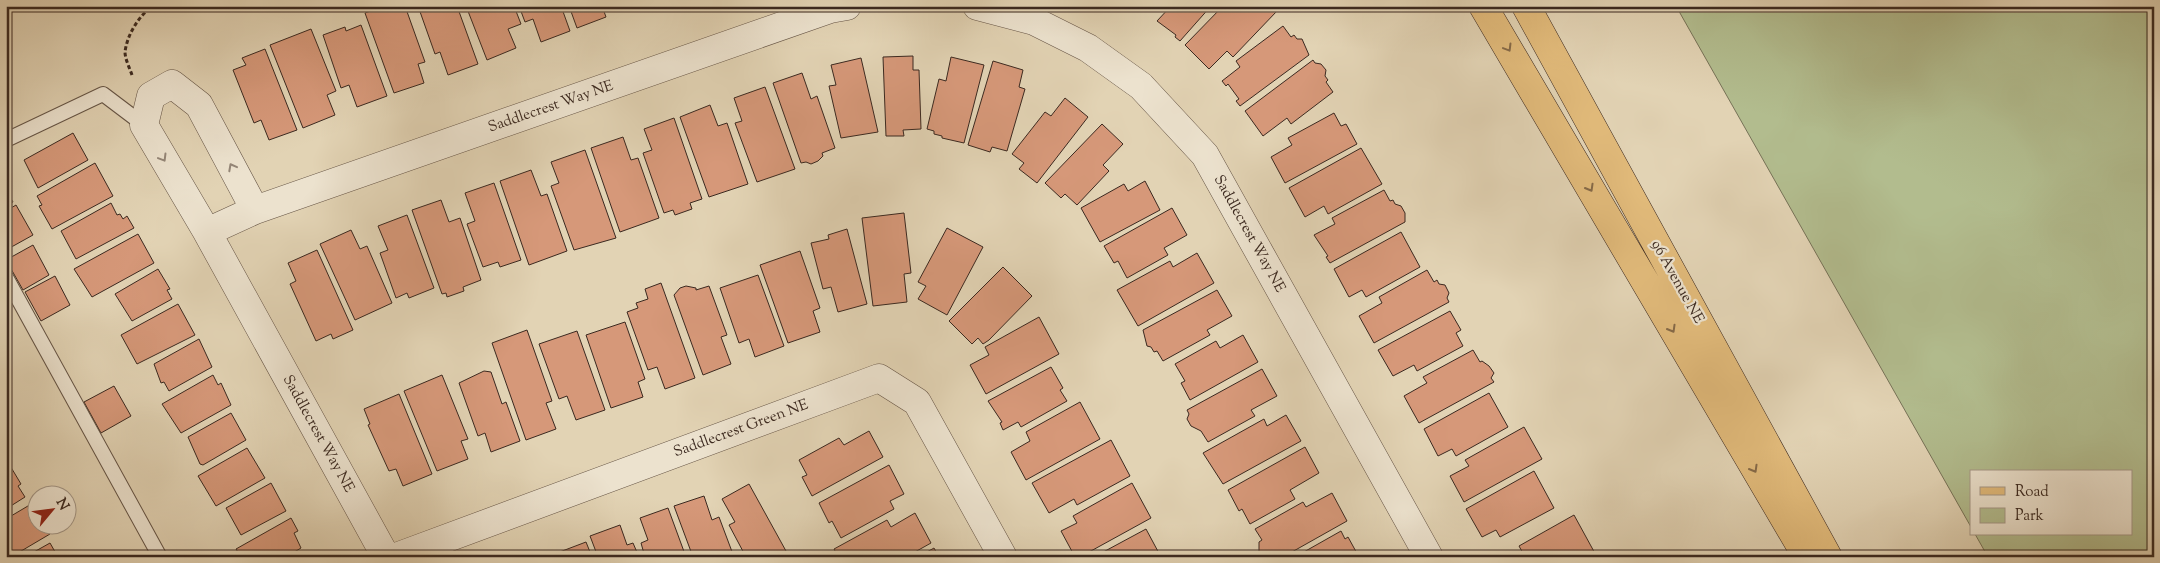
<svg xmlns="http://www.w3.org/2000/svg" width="2160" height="563" font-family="'Sorts Mill Goudy',serif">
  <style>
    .green { fill: #b2bc8e; stroke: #767257 }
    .building { fill: #d69879; stroke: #3b2920 }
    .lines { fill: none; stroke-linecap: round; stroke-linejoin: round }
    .lane-casing { stroke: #655445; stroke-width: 16 }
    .street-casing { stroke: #655445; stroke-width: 29 }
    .primary-casing { stroke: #3b2920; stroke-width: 29 }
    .path { stroke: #3b2920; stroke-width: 3; stroke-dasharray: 4 2.5; stroke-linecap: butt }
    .lane { stroke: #ece2ce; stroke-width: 14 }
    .street { stroke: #ece2ce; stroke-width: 28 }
    .primary { stroke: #e1ba7a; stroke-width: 28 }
    .oneway { stroke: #866a48 }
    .oneway2 { stroke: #948677 }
    .labels { text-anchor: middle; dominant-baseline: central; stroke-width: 4.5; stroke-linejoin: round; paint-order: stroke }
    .street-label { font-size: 15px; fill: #3b2920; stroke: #ece2ce }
  </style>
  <rect width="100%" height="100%" fill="#e2d3b4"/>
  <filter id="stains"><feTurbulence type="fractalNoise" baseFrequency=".004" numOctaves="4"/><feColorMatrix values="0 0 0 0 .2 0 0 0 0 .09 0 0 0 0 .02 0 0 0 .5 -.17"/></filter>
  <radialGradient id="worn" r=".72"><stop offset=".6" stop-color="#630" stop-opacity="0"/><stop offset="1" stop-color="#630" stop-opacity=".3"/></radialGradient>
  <!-- green -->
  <path class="green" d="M1676,6H2154V557H1988L1975,534H2131V472H1971V527Z"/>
  <!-- building -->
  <path class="building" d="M384,6H405L425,62L418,64L424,83L394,93L365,13Z
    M418,6H457L478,64L448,75L440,52L435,54Z
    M466,6H514L521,24L508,29L516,48L487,60Z
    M519,6H561L570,31L541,42L533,19L525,22Z
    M569,6H602L606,17L577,28Z
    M1171,6H1170H1211L1180,41L1175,37L1176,35L1157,21Z
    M1223,6H1273L1277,11L1233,57L1227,51L1209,69L1185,45Z
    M361,25L387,96L357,107L349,85L341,88L323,35L345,27L346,31Z
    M1283,26L1291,37L1294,35L1297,39H1302L1309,55L1240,106L1236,101L1239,99L1228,84L1226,86L1222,81L1240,67L1236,61Z
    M311,29L336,91L327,95L335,115L303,128L270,45Z
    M265,49L297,130L269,140L261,120L254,123L233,70L246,65L242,58Z
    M913,56V70H919L921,129L903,130L904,136H886L883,57Z
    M951,57L984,65L964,143L942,138V136L934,134V131L927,129L939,79L946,81Z
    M861,58L878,132L841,138L829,86L836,85L831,65Z
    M1313,60L1315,63L1321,64L1326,70L1325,76L1328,80L1326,82L1333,92L1291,124L1287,118L1263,136L1245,111Z
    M993,61L1023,70L1019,87L1025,89L1007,151L992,147L990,152L968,145Z
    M802,73L811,99L817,96L835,148L822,153L823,156L818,161L811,164L806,162L801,163L773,83Z
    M765,87L795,169L757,182L735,123L742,121L734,98Z
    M1065,98L1088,117L1037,183L1019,169L1024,163L1012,154L1045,112L1051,116Z
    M710,105L718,126L727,123L748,184L709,197L680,117Z
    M1334,113L1341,126L1346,124L1357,144L1285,183L1271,157L1292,145L1288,138Z
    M674,118L702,199L690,203L692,209L675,215L673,210L664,213L643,153L652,150L644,129Z
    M1102,124L1123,144L1103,165L1109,171L1077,205L1065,194L1061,198L1045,183Z
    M73,133L88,160L38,188L24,160Z
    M623,137L631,160L638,158L659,218L620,232L591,148Z
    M1361,148L1382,184L1328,214L1324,206L1305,217L1289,188Z
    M585,150L616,238L574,250L551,186L559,183L551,162Z
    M95,163L113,196L52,229L39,206L42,205L37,196Z
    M531,170L541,196L547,194L567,251L529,265L500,181Z
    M1145,181L1160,210L1100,242L1081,208L1124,184L1128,191Z
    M494,183L521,260L500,267L498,262L483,267L467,224L475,221L465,193Z
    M6,190L13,202L6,206Z
    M1384,190L1390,201L1393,200L1395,204L1401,206L1405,213V222L1330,263L1326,257L1328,256L1314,235L1335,224L1332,218Z
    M441,200L449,222L460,218L481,280L463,287L464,291L447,297L446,293L442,294L412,210Z
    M111,203L117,215L120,214L123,219L127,216L134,228L76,259L61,231Z
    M16,205L33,235L6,250V211Z
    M1172,208L1187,235L1164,248L1168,255L1127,278L1118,261L1114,263L1104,246Z
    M904,213L911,273L904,274L907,302L873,306L862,218Z
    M407,215L434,288L409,298L407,293L396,298L380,253L388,250L378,226Z
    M947,228L983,247L947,315L918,299L926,286L918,282Z
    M847,229L867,304L838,312L831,287L823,289L811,243L829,239L828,235Z
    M351,230L360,249L367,246L392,303L355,320L320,244Z
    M1401,232L1420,267L1366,297L1362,290L1349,297L1334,269Z
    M138,234L154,263L92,297L74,269Z
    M33,245L49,275L23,290L6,260Z
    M317,250L353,330L333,339L331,334L316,341L290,284L296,281L288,263Z
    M800,251L820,308L813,311L820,332L788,343L760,265Z
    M1197,253L1214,283L1138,326L1117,290L1170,261L1173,267Z
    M1003,267L1032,296L989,340L983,344L978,338L972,344L949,321Z
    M158,269L170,289L167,290L172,299L132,321L115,294Z
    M1427,270L1434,282L1437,280L1439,284L1445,285L1449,293L1447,298L1449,302L1374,343L1359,316L1382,303L1379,297Z
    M758,275L784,346L755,357L749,339L739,343L720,288Z
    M55,276L70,305L41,321L25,292Z
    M661,283L695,378L665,389L657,367L648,370L627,312L638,308L636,303L648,299L645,289Z
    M686,286L696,288V290L709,286L727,335L721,337L731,364L703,375L674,295L680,288Z
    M1217,290L1232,316L1207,330L1210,335L1163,361L1157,351L1154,352L1151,347L1147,346L1143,330Z
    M178,304L195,335L137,364L121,335Z
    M1450,311L1461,330L1456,333L1463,346L1417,371L1414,365L1393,376L1378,350Z
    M1039,317L1059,354L986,394L970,365L989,355L985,347Z
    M625,322L645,379L638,382L643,397L611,408L586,335Z
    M527,330L552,401L546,403L556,429L526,440L492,343Z
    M577,331L605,410L576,420L567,396L559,399L539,344Z
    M1243,335L1258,362L1190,400L1181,383L1185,381L1175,364L1216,341L1220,348Z
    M199,339L212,367L169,391L164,382L161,383L154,364Z
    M1473,350L1480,362L1482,361L1489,366L1494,373L1491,378L1494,382L1419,423L1404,396L1427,383L1423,377Z
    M1051,367L1063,388L1060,390L1067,401L1021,427L1018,422L1003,430L1000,423L1002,422L988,401Z
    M1262,369L1277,396L1251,410L1255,416L1208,442L1201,431L1191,426L1187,419L1189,414L1187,410Z
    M484,371L491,372L502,404L506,402L520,441L491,452L485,433L478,436L459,383Z
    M213,375L218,385L221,383L231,405L181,433L162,404Z
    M442,375L468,439L461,441L468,459L437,471L404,391Z
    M114,386L131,416L101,433L84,402Z
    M1489,393L1508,427L1456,456L1452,449L1438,456L1424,429Z
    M399,394L432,474L403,486L396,469L389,471L368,425L370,424L364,409Z
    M1080,402L1100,439L1026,480L1011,452L1030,441L1026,432Z
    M231,413L246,440L203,465L200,464L188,437Z
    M1286,415L1301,441L1223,484L1203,453L1264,419L1267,426Z
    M1524,427L1542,459L1464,502L1450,476L1469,466L1465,460Z
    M869,431L883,457L812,496L802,477L807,475L799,460L839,438L844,445Z
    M1111,440L1130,476L1077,505L1074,499L1049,513L1032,483Z
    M1305,447L1319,473L1290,490L1295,499L1250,524L1242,509L1239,511L1228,490Z
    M247,448L265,478L216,506L198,476Z
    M9,464L21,484L18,486L25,497L6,509V466Z
    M889,465L904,494L890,501L894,509L841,538L832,521L829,523L819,503Z
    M1534,471L1554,508L1500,537L1496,530L1482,537L1466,509Z
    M271,483L286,511L241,535L226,508Z
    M1132,483L1151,518L1080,557H1075L1061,531L1077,523L1073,516Z
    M749,484L786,551L777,557H746L729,525L735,522L722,499Z
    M1332,493L1347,521L1283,557H1262L1259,551V542L1262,540L1255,529L1303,502L1306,507Z
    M704,496L712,520L719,517L734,557H693L674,506Z
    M38,500V526H45L50,534L11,557H6V519Z
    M668,508L686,557H645L641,543L648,540L640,518Z
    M915,513L931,543L906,557H838L834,549L887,520L891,527Z
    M1574,515L1597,557H1525L1519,546Z
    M291,518L298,531L294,533L301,548L286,557H241L236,549Z
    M620,525L627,545L633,543L639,557H598L590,536Z
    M1146,529L1161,557H1094Z
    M1341,531L1345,539L1348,537L1359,557H1295Z
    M586,542L592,557H558L557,553Z
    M50,543L58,557H25Z
    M934,548L939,557H918Z"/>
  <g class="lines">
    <!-- lane casing -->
    <g class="lane-casing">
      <path id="lane" d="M6,140L103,94L144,125
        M6,277L160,557"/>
    </g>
    <!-- street casing -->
    <g class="street-casing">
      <path id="street" d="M977,6L1034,21L1088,48L1141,86L1205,155L1429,557
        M255,210L199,105L172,84L151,96L144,125L207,232L386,557
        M207,232L255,210L830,9L847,6
        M396,557L879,378L917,402L1003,557"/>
    </g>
    <!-- primary casing -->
    <g class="primary-casing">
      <path id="primary" d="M1483,6L1807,557
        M1526,6L1828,557"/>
    </g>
    <!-- path -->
    <path class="path" d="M132,75C130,69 125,59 125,52C127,35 139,15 153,6"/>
    <!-- lane -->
    <use href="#lane" class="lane"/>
    <!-- street -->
    <use href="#street" class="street"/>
    <!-- primary -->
    <use href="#primary" class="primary"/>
  </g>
  <!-- one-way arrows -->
  <defs><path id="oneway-chevron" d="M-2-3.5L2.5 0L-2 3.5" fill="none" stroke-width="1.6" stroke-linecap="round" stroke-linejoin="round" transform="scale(1.25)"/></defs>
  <g class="oneway">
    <use href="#oneway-chevron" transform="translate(1508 48) rotate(59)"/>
    <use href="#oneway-chevron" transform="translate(1590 188) rotate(60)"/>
    <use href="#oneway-chevron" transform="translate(1672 329) rotate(60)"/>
    <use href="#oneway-chevron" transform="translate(1754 469) rotate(60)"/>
  </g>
  <g class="oneway2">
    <use href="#oneway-chevron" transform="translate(163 158) rotate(59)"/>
    <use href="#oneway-chevron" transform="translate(232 167) rotate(-118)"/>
  </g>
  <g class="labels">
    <!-- street labels -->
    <g class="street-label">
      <text transform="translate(551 107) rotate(-19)">Saddlecrest Way NE</text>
      <text transform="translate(1249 234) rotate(61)">Saddlecrest Way NE</text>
      <text transform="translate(1677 282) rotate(61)">96 Avenue NE</text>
      <text transform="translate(741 429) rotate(-20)">Saddlecrest Green NE</text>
      <text transform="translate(318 434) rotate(61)">Saddlecrest Way NE</text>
    </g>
  </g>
  <!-- margin -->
  <rect width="2160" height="563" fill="none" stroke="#e2d3b4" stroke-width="25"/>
  <rect x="8" y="8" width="2145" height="548" fill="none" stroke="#3b2920" stroke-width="2.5"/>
  <rect x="12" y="12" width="2135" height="538" fill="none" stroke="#3b2920"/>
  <!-- legend -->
  <rect x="1970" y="470" width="162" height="65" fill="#ece2ce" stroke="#a59888"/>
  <rect x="1980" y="487" width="25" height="8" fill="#e1ba7a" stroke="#a59888"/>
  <text x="2015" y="496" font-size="15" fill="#3b2920">Road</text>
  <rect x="1980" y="508" width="25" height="15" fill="#b2bc8e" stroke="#a59888"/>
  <text x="2015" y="520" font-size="15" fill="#3b2920">Park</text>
  <!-- north arrow -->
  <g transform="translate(52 510) rotate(61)"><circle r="24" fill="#ece2ce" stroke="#a59888"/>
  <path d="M0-4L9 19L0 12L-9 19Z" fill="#8f2418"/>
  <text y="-8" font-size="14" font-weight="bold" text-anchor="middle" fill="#3b2920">N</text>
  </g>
  <rect width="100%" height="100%" filter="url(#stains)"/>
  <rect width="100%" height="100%" fill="url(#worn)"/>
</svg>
